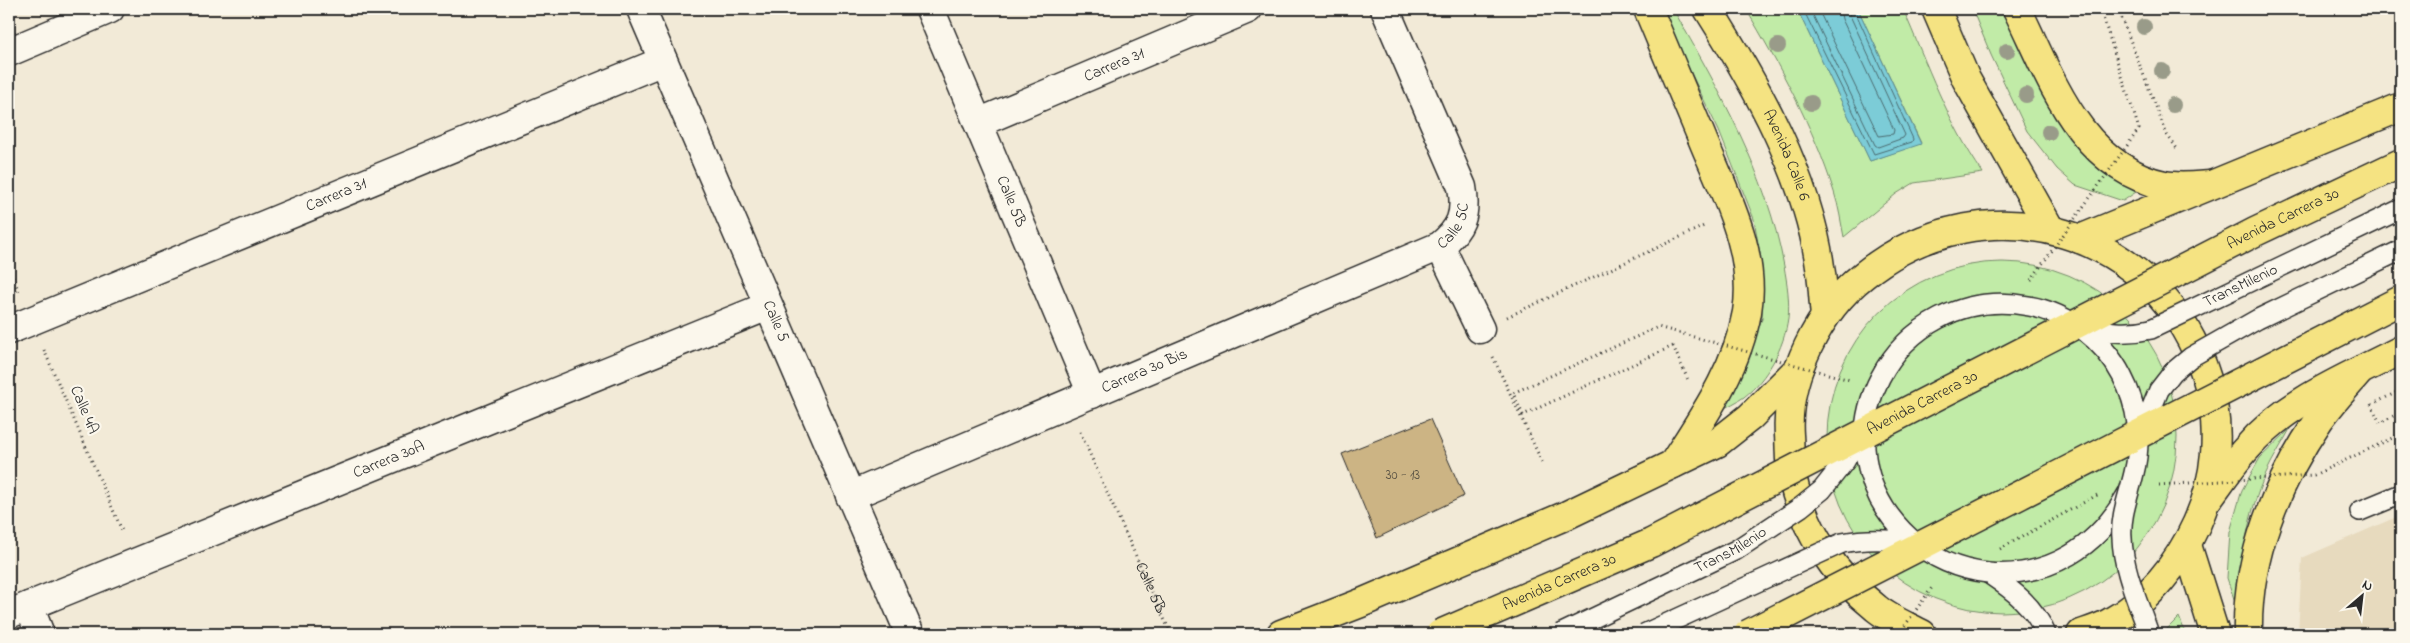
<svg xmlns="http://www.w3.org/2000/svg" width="2410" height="643" font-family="'Indie Flower',sans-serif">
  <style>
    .built { fill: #e7dabe }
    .green { fill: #c1eba7; stroke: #768b69 }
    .water { fill: #7cccd7; stroke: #5c8c92 }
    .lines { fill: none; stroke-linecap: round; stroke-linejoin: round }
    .shore { stroke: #4b6b70; stroke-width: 1 }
    .building { fill: #ccb484; stroke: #2b2b2b }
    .service-casing { stroke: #2b2b2b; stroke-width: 22 }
    .minor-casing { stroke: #2b2b2b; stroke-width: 31 }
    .primary-casing { stroke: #2b2b2b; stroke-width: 31 }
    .trunk-casing { stroke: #2b2b2b; stroke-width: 31 }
    .path { stroke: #2b2b2b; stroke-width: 3; stroke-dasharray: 1 4; stroke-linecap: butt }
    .service { stroke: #fbf7ec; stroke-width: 19 }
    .minor { stroke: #fbf7ec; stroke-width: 28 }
    .primary { stroke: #f5e382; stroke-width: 28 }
    .trunk { stroke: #f5e382; stroke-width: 28 }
    .service-bridge-casing { stroke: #2b2b2b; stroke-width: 22; stroke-linecap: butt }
    .trunk-bridge-casing { stroke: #2b2b2b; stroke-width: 31; stroke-linecap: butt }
    .path-bridge { stroke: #2b2b2b; stroke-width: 3; stroke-dasharray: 1 4; stroke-linecap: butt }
    .service-bridge { stroke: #fbf7ec; stroke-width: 19 }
    .trunk-bridge { stroke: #f5e382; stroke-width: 28 }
    .tree { fill: #999b89 }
    .labels { text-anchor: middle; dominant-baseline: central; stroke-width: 4.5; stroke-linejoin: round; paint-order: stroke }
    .number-label { font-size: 14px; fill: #534d41 }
    .street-label { font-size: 16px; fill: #2b2b2b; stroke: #fbf7ec }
  </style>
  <rect width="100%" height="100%" fill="#f2ead7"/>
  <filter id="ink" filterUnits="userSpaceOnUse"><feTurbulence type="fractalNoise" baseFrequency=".02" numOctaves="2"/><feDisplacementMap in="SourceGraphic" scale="10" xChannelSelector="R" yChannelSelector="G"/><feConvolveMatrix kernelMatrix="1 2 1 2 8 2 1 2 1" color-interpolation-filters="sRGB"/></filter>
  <g filter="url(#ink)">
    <!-- built -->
    <path class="built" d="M2401,515V634H2298L2302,558Z"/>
    <!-- green -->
    <path class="green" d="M1660,9H1673C1719,89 1767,174 1784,266C1787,283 1790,301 1788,319C1784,348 1767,379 1744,397C1737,402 1728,406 1721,410L1762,319V267L1754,219L1719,131Z
      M1746,9H1797L1870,161L1921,143L1858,9H1903C1927,64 1948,123 1983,173L1914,183L1896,194L1844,237C1841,223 1839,207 1834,192C1814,128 1780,67 1746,9Z
      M1972,9H2002L2008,20L2125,185L2136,192L2123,201L2075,185L2057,169L2027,131L1991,55Z
      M1827 437a175 175 0 1 1 350 0a175 175 0 1 1-350 0Z
      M2290,429C2282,444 2273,458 2266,473C2247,515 2242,560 2236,605L2227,578L2230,532L2242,490L2260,458Z
      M2179,617L2186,634H2162Z"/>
    <!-- water -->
    <path class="water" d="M1797,9H1858L1921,144L1870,161Z"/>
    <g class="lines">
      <!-- shore -->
      <path class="shore" d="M1803,9L1874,154L1912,142L1913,139L1854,9
        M1810,9L1875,145L1878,147L1903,138L1905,135L1847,9
        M1818,9L1879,136L1893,134L1894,130L1842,19L1840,9"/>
    </g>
    <!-- building -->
    <path class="building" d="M1430,419L1464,496L1377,538L1342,454Z"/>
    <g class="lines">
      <!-- service casing -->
      <g class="service-casing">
        <path id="service" d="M2360,511L2401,494
          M1988,573C2049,578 2098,547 2127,494
          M1989,574C2014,591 2034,606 2046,634"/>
      </g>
      <!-- minor casing -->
      <g class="minor-casing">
        <g id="minor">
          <path id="s2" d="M641,9L910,634"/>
          <path id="s3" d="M930,9L1092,394"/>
          <path d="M9,52L110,9"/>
          <path id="s4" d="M978,123L1248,9"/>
          <path d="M1440,246L1480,329"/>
          <path id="s5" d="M9,330L663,61"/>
          <path id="s6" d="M850,496L1440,246C1461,229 1467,214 1462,187L1385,9"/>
          <path d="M29,606L40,634"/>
          <path id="s7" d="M9,614L768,306"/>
        </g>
      </g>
      <!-- primary casing -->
      <g class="primary-casing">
        <g id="primary">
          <path d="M1648,9C1666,52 1684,95 1702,138C1724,192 1757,252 1747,312C1737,369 1703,417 1673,464"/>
          <path id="s8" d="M1708,9C1756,85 1808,177 1820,267C1823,283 1823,300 1825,316"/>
          <path d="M1936,9L1966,79L2050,229"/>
          <path d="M2017,9C2051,78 2079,166 2164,185C2179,188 2195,186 2210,185"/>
          <path d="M2187,545L2215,634"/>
          <path d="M1922,634C1907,626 1889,619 1876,608C1834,575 1803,529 1792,476C1789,463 1790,448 1789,435C1785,377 1819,310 1864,275C1986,177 2161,228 2207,379C2222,427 2217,478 2197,523C2179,563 2148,602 2109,623C2100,628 2090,631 2081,634"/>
          <path d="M2248,634C2246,557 2277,482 2319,420C2331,403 2345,388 2358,373"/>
        </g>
      </g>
      <!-- trunk casing -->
      <g class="trunk-casing">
        <path id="trunk" d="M2080,239L2401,107
          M2207,500C2220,483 2232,464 2247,448C2287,401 2347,378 2401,350
          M1281,634L1361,603L1567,515L1717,443L1750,417L1799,368"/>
      </g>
      <!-- path -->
      <g class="path">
        <path d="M2118,9L2167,135L2178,150"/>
        <path d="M9,267L19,292"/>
        <path d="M1507,317L1704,226"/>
        <path d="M1673,346L1688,380"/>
        <path d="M44,350L123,533"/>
        <path d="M1493,357L1543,464"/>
        <path d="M2377,402L2401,390"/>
        <path d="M2371,404L2380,423L2401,412"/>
        <path id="s1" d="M1080,432L1171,634"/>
      </g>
      <!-- service -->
      <use href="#service" class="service"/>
      <!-- minor -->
      <use href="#minor" class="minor"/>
      <!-- primary -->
      <use href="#primary" class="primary"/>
      <!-- trunk -->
      <use href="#trunk" class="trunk"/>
      <!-- service-bridge casing -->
      <g class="service-bridge-casing">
        <g id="service-bridge">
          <path id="s9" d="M2081,326C2105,332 2126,335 2151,329L2401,209"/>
          <path d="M2140,436L2159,390L2173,372L2191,357L2258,319L2401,250"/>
          <path d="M1988,573C1959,570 1931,558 1910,538C1807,444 1894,281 2029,306C2069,313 2104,341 2122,376C2138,406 2142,441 2134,473C2129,495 2120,516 2122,538C2123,571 2139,604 2149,634"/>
          <path id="s10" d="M1560,634L1736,550L1801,507L1822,490L1845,461L1859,436"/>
          <path d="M1644,634L1842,543C1868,538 1890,539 1915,543"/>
        </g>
      </g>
      <!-- trunk-bridge casing -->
      <g class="trunk-bridge-casing">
        <g id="trunk-bridge">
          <path id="s11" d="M1440,634L1651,543L2255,232L2401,163"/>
          <path d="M1748,634L2401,300"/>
        </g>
      </g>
      <!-- path-bridge -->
      <path class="path-bridge" d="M2031,280L2139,129L2101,11L2107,9
        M1673,346L1523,415L1513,393L1658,327L1850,380
        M2159,485L2314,475L2401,434
        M2000,549L2099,494
        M1899,634L1933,586"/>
      <!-- service-bridge -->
      <use href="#service-bridge" class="service-bridge"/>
      <!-- trunk-bridge -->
      <use href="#trunk-bridge" class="trunk-bridge"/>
    </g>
    <!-- trees -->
    <g class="tree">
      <circle cx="2144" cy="27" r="8"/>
      <circle cx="1778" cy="46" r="8"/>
      <circle cx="2007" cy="51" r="8"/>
      <circle cx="2162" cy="71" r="8"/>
      <circle cx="2026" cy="95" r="8"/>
      <circle cx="1811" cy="103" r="8"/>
      <circle cx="2173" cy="105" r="8"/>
      <circle cx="2049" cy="132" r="8"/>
    </g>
  </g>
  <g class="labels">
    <!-- number labels -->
    <g class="number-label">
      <text x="1403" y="475">30 - 13</text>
    </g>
    <!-- street labels -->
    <g class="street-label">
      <text stroke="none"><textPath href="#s4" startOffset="148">Carrera 31</textPath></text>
      <text stroke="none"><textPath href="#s8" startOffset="166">Avenida Calle 6</textPath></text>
      <text stroke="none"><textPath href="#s5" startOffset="354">Carrera 31</textPath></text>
      <text stroke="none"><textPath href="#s3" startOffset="209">Calle 5B</textPath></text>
      <text stroke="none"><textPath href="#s11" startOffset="940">Avenida Carrera 30</textPath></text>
      <text stroke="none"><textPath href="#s6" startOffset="666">Calle 5C</textPath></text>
      <text stroke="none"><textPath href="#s9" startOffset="170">TransMilenio</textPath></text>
      <text stroke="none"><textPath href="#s2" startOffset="340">Calle 5</textPath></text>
      <text stroke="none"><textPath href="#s6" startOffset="320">Carrera 30 Bis</textPath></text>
      <text stroke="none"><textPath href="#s11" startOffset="535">Avenida Carrera 30</textPath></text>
      <text transform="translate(84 410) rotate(67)">Calle 4A</text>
      <text stroke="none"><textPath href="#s7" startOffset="410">Carrera 30A</textPath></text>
      <text stroke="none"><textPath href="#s10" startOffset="190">TransMilenio</textPath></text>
      <text stroke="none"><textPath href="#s11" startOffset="130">Avenida Carrera 30</textPath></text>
      <text stroke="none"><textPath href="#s1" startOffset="171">Calle 5B</textPath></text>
    </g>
  </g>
  <!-- margin -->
  <rect width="2410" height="643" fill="none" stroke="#fbf7ec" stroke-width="30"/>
  <rect x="15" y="15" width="2380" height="613" fill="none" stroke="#2b2b2b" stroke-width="2" filter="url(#ink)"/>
  <!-- north arrow -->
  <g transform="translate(2362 596) rotate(28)" stroke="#fbf7ec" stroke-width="4" paint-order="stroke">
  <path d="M0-4L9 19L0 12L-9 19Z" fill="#2b2b2b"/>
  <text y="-8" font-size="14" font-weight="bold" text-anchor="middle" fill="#2b2b2b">N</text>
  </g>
</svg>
